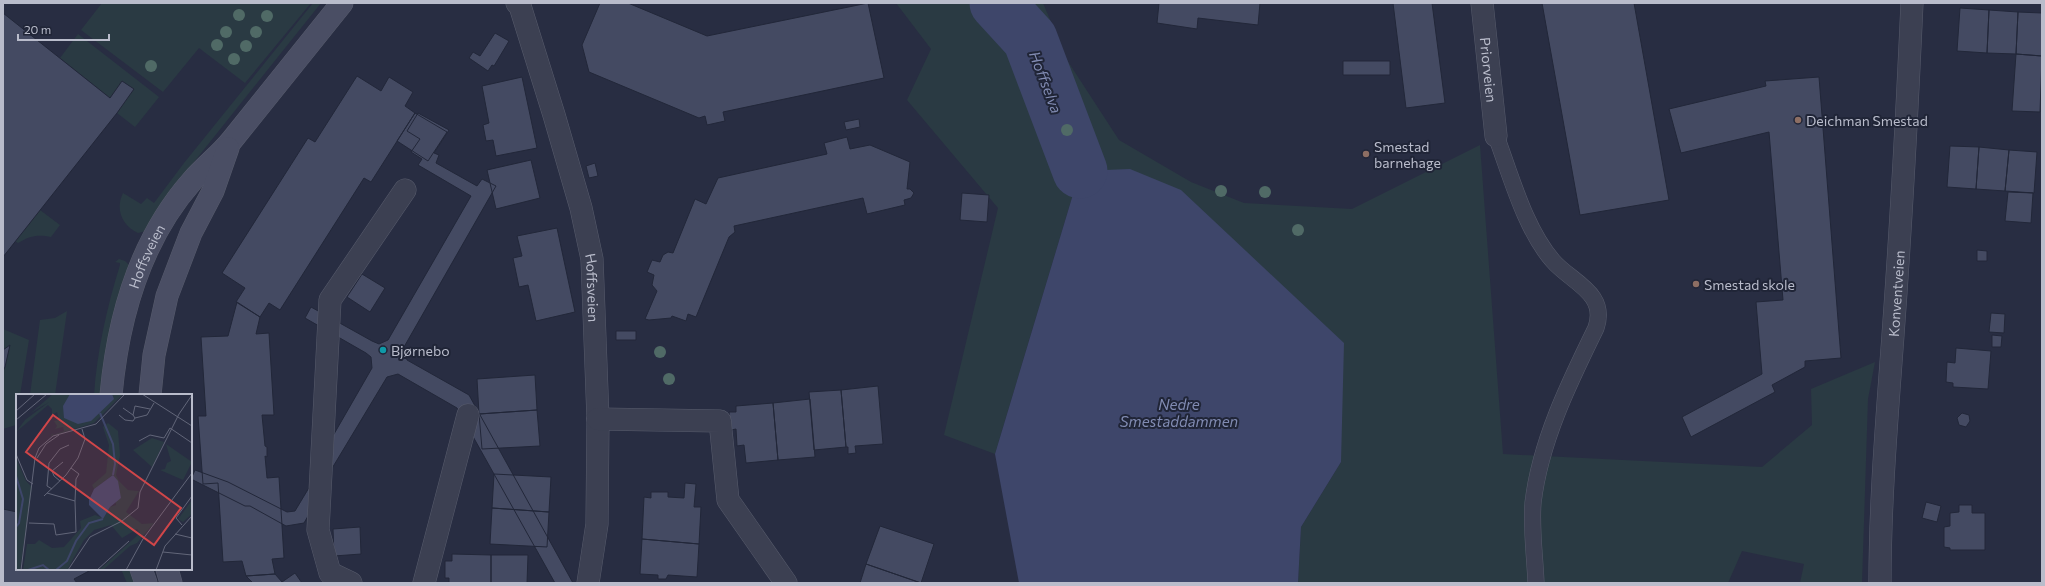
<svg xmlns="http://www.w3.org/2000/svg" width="2045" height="586" font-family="Commissioner,sans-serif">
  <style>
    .green { fill: #2a3a43 }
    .water { fill: #3e466a }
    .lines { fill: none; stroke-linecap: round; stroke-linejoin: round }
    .river { stroke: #3e466a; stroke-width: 55 }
    .building { fill: #444a62; stroke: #222739 }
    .lane-casing { stroke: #575b6c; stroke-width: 17 }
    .street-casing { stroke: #575b6c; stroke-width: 23 }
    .secondary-casing { stroke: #575b6c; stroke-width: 23 }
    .lane { stroke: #3c4052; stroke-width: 16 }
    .street { stroke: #3c4052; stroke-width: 22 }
    .secondary { stroke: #4a4e64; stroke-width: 22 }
    .tree { fill: #506a66 }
    .education-dot { fill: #8d6e63; stroke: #202537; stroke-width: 1.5 }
    .culture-dot { fill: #0f9aa8; stroke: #202537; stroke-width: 1.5 }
    .labels { text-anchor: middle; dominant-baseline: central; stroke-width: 4; stroke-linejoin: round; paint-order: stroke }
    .street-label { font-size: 14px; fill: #b9bccb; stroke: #202537 }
    .poi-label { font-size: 14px; fill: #b9bccb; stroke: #202537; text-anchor: start }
    .water-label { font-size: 15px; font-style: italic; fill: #818bb2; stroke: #202537 }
    .inset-river { fill: none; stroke: #3e466a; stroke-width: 2 }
    .inset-road { fill: none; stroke: #626679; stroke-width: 1 }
    .view { fill: #d04649; fill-opacity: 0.15; stroke: #d04649; stroke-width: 2 }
    .inset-edge { fill: none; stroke: #b9bccb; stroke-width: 2 }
  </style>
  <rect width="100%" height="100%" fill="#282d42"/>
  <!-- green -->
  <path class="green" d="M102,3H311L245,83L199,48L163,92L81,30Z
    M313,3H321L186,172L146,231L138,233C122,226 115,209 123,193L141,204L147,198L154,203L184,163Z
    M896,3H1043L1067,60L1119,140L1191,182L1244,203L1352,209L1480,145L1503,454L1762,467L1812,425L1811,389L1875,362L1868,399L1862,583H1800L1804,564L1742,551L1728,583H1298L1301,527L1341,462L1080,171L995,454L944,435L998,208L907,100L931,49Z
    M78,34L159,97L135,127L117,113L133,89L122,81L110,98L60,58Z
    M40,210L60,225L51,237C38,234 29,236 18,243L15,241Z
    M119,259L125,261L129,265C112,307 107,351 101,395H94C97,351 107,307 120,265V263L115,262Z
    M67,311L55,395H30L40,320L55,318Z
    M3,329L29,340L20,395H17L16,425L3,429V371L10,345L3,350Z
    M121,569H129L135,583H127Z"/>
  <!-- water -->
  <path class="water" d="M1130,169L1181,190L1344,343L1341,462L1301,527L1298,583H1019L995,454L1080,171Z"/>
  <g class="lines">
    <!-- river -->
    <path class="river" d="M997,3L1030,39L1080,171"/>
  </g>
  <!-- building -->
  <path class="building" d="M600,3H628L707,36L868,3L884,78L723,112L725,121L707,125L705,116L699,118L589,72L582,45Z
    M1159,3H1260L1258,25L1198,18L1197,29L1157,23Z
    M1393,3H1432L1445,103L1406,108Z
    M1542,3H1634L1669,200L1580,215Z
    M1960,8L1989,10L1987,53L1957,51Z
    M1989,10L2018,12L2016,54L1987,53Z
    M2018,12L2042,13V56L2016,54Z
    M3,13L110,98L122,81L134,89L117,113L3,257Z
    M495,33L509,41L494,66L492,65L488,71L469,58L473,52L480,56Z
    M2016,54L2042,56L2040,112L2012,111Z
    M1343,61H1390V75H1343Z
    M357,76L381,91L389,77L413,92L405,106L415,113L371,182L364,178L280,310L269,303L260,317L236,302L245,288L222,273L308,138L315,142Z
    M522,77L537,148L496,156L493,140L486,141L483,125L489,123L482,86Z
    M1819,77L1841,358L1805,361V367L1772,385L1775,392L1691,437L1682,417L1762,374L1756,302L1783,300L1769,132L1681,153L1669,109L1766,86L1765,81Z
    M415,113L447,132L428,161L397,141Z
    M418,113L449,130L434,153L439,155L436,163L477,186L482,179L496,186L404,347L407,360L469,395L573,583H555L457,408L398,374L387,377L325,480L327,483L304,523L286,526L250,506H245L191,479L195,470L228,482L287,512L295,511L316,476L311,474L372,368L371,357L366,353L305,318L311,307L372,341L379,344L388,340L471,196L418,165L422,159L411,152L420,139L407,131Z
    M859,119L860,127L846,130L844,122Z
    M847,137L850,149L870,145L910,162L907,189H910L914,193L911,198L904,200L905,205L867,214L863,198L734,226L735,232L729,237L696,317L688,314L686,321L672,316L671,318L649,320L645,319L657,291L652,285L654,275L647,272L652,260L660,262L663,255L668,252L673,253L695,199L706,204L718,178L827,154L824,143Z
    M1950,146L1979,147L1976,189L1947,187Z
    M1979,147L2009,150L2005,191L1976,189Z
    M2009,150L2037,152L2034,193L2005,191Z
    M531,160L540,198L496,209L487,170Z
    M595,163L598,176L589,178L586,166Z
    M2008,192L2033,193L2031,223L2005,221Z
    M962,193L989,195L987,222L960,220Z
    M557,228L575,312L536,321L528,285L519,287L513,258L522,256L517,236Z
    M1977,250L1987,251V261H1977Z
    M362,274L385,288L370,312L347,297Z
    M237,302L260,317L256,334L269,333L274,415H262L265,446L267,447V457L265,456L267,478L279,477L284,558L272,559L275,574L246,576L242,561L223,562L218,483L203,484L198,416H206L201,337L228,336Z
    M1991,313L2005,314L2004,333L1989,332Z
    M616,331H636V340H616Z
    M1992,335L2002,336L2001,347H1992Z
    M10,345L5,367L3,371V350Z
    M1956,348L1991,351L1988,389L1953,387V383L1946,382L1947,362L1955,363Z
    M535,375L537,410L479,414L477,379Z
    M878,386L883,444L855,446L856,453L848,454V447H846L841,390Z
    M841,390L846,447L814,450L809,392Z
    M810,399L815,457L778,460L773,403Z
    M773,403L778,460L746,463L744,445L737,446L736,429L731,430L729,412H736V406Z
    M537,410L540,446L482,449L479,414Z
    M1962,413L1969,415L1970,421L1966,427L1959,425L1957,418Z
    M494,474L551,477L549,512L492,508Z
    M685,483L696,484L694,507H701L699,544L642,539L644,497L651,498V492H668V497L684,498Z
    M1926,502L1941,506L1937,522L1922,518Z
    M1959,505H1972V513H1985V550H1950V548L1944,547V527L1950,526V513L1959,512Z
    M492,508L549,512L547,547L490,544Z
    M3,509L17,512V569H87L89,571L74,579L77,583H3Z
    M880,526L934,544L921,583L866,564Z
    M360,527L361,554L334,556L333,529Z
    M642,539L699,544L697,577L668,575L666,579H658V575L640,574Z
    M452,554L491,555V583H449V578H445V561H452Z
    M491,555H528L527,583H491Z
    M866,564L921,583H860Z
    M295,573L302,583H253L246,576L275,574L282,582Z"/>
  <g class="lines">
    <!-- lane casing -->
    <g class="lane-casing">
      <path id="lane" d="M1496,136C1511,176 1525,229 1553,261C1571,282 1608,293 1596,328C1569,383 1540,442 1533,503C1531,529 1535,557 1536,583"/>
    </g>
    <!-- street casing -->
    <g class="street-casing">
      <g id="street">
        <path id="s1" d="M517,3L520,6L554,115L581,208L592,259L598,419L597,524L588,583"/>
        <path id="s2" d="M1482,3L1496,136"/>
        <path d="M598,419L720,421L728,500L786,583"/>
        <path d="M351,583L330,573L318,530L330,300L405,190"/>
        <path d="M424,583L468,415"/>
        <path id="s3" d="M1880,583C1880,500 1887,418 1893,335C1901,225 1907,114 1912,3"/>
      </g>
    </g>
    <!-- secondary casing -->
    <g class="secondary-casing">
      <g id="secondary">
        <path id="s4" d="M111,395C118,318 140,240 192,181C205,166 220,155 232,140C269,94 306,48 342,3"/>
        <path d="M150,395L154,355L167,296L191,233L213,191L228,148"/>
        <path d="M141,569L146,583"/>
        <path d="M167,569L171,583"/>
      </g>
    </g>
    <!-- lane -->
    <use href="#lane" class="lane"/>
    <!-- street -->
    <use href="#street" class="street"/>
    <!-- secondary -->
    <use href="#secondary" class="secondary"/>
  </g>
  <!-- trees -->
  <g class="tree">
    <circle cx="239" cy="15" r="6"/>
    <circle cx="267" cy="16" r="6"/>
    <circle cx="226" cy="32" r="6"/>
    <circle cx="256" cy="32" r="6"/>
    <circle cx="217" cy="45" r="6"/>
    <circle cx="246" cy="46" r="6"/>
    <circle cx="234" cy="59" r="6"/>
    <circle cx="151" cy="66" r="6"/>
    <circle cx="1067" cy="130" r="6"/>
    <circle cx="1221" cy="191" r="6"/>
    <circle cx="1265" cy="192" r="6"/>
    <circle cx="1298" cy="230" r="6"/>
    <circle cx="660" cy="352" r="6"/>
    <circle cx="669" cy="379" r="6"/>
  </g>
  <!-- markers -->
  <g class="education-dot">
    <circle cx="1798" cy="120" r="4"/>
    <circle cx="1366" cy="154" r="4"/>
    <circle cx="1696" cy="284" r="4"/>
  </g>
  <circle class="culture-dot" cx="383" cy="350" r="4"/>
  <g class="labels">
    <!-- street labels -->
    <g class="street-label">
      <text stroke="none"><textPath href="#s2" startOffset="67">Priorveien</textPath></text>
      <text stroke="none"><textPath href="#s4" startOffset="144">Hoffsveien</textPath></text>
      <text stroke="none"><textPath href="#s1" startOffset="296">Hoffsveien</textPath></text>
      <text stroke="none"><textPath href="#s3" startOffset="290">Konventveien</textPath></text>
    </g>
    <!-- poi labels -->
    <g class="poi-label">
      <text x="1806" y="120">Deichman Smestad</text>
      <text x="1374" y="146">Smestad<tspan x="1374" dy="16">barnehage</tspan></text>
      <text x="1704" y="284">Smestad skole</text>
      <text x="391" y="350">Bjørnebo</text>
    </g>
    <!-- water labels -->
    <g class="water-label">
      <text transform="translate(1046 82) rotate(69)">Hoffselva</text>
      <text x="1179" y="404">Nedre<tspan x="1179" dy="17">Smestaddammen</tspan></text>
    </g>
  </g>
  <!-- overview -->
  <g transform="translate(16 394)">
    <rect width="176" height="176" fill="#282d42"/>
    <path d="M37,0H107L78,29L35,42L36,39L37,41L48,37L47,33L39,35L41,32L38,27L43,26L41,18L36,21V15L32,11L0,38L9,26L33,8L15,19ZM92,29L102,37L104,61L100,81L103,87L112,96L123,97L110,118L126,130L138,129L121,149L114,152L87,176H83L124,139L121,135L106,144L95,131L78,136L68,146L51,176H7L11,150H19L23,146L36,154L48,153L65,134L64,127L79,121L87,124L94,113L100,111L97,81L78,95L76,91L90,79L93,51L87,33ZM136,44L148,48L136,73L117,56ZM150,50L176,68L167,86L144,76L149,75L151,69L155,67ZM0,64L10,87L16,93L4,176H0ZM176,106V120L167,128L162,125Z" fill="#2a3a43"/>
    <path d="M54,0H96L98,5L75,27L62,30L48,24L47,12ZM97,81L102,87L105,104L94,113L87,125L73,111V106L78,95Z" fill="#3e466a"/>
    <path class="inset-river" d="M84,19L97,50L99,70L97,81M0,82L7,105L3,129L0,133M12,176L27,171L33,176M40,176L51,167L60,147L73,129L87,125"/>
    <path class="inset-road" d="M126,0L176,32M107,14L117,21M0,17L19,0M103,21L109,26L117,27L119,24L131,21L138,9M119,24L117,21L119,12L134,15M0,26L31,0M123,47L134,41L148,44L154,34L176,49M0,60L11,86L17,90M21,64L30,50L43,41M55,74L63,80L60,85L59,107M44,87L38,82L36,77L47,68M36,95L31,92L33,69L44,55L53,51M28,102L50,81L62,64L69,45L66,35M13,129L38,130L40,141L60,138L59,107L31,99M166,131L160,124L176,102M159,140L176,144M147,158L176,161M5,176L19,64L23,54L37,42L80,30L109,0M52,176L74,143L106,127L122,114L124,98L163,20L176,1M81,176L113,147M110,176L127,145L176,79M140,176L149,152L176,122"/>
    <path class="view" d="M37,21L165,114L138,151L10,58Z"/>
    <rect width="176" height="176" class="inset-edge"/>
  </g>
  <!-- border -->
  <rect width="2045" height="586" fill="none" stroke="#b9bccb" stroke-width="8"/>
  <!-- scale -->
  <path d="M18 34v6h91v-6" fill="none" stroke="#b9bccb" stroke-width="2"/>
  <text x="24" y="34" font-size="12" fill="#b9bccb" stroke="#202537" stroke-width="3" paint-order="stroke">20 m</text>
</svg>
